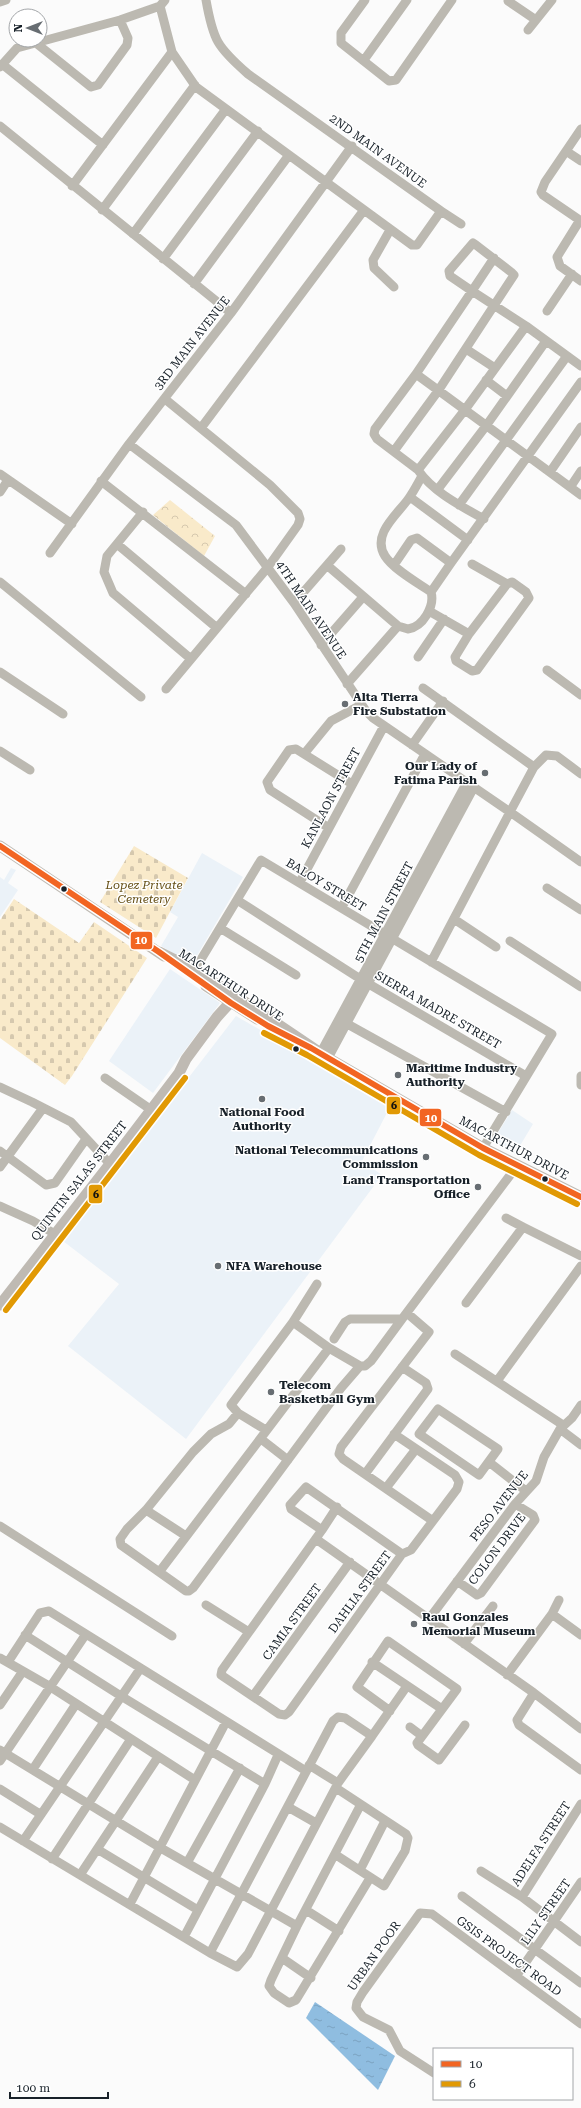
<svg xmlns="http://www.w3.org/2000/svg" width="581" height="2108" font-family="'Roboto Serif',serif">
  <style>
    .built { fill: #ebf2f8 }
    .cemetery { fill: url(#cemetery-stones) }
    .park { fill: url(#park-crowns) }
    .water { fill: url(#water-ripples) }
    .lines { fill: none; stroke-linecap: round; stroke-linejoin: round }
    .minor { stroke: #bcb9b1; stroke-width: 9 }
    .major { stroke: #bfbab3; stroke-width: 11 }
    .bus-1-casing { stroke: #fff; stroke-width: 9 }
    .bus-2-casing { stroke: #fff; stroke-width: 9 }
    .bus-1 { stroke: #f26522; stroke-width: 6 }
    .bus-2 { stroke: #e19904; stroke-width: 6 }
    .poi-dot { fill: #676d72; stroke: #fff; stroke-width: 1.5 }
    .bus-dot { fill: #182129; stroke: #fff; stroke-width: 1.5 }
    .labels { text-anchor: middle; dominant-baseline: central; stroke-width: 3; stroke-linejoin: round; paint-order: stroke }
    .street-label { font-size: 12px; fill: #182129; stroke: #fff }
    .poi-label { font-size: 12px; font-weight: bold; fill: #182129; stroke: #fff; text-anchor: start }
    .park-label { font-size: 12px; font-style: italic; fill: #665017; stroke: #fff }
    .line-badge { stroke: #fff; stroke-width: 1.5 }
    .badge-label { font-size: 11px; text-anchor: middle; font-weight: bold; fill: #fff }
    .pale-badge-label { font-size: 11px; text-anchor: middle; font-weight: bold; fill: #111 }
  </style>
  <defs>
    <pattern id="cemetery-stones" width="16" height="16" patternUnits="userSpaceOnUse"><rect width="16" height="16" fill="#f9eaca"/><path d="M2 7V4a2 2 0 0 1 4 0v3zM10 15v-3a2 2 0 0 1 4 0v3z" fill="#d5c8ae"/></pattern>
    <pattern id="park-crowns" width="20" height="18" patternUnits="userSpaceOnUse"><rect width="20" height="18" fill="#f9eaca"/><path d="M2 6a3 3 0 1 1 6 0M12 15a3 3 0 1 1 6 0" fill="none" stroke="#d5c8ae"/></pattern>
    <pattern id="water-ripples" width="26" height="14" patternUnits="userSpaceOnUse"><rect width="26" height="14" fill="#8fbde0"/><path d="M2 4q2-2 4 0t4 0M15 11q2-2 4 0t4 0" fill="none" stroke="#7ba2c0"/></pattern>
  </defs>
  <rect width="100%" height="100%" fill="#fbfbfb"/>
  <!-- built -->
  <path class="built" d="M202,853L243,877L192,964L161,946L178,917L170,912Z
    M11,868L16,870L8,883L18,890L0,917V877L4,880Z
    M170,969L220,1003L153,1093L109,1061Z
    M236,1016L391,1105L362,1161L382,1175L186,1439L68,1346L119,1284L63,1241Z
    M512,1110L533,1124L515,1154L493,1141Z"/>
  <!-- cemetery -->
  <path class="cemetery" d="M134,846L188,878L156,938L100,902Z
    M14,899L79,943L94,922L147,958L72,1076L65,1085L0,1038V920Z"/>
  <!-- park -->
  <path class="park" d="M170,500L215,536L204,556L153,515Z"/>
  <!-- water -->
  <path class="water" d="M315,2002L395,2056L378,2090L306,2018Z"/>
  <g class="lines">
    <!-- minor -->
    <path class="minor" d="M365,0L341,33V43L389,81L396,80L452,0
      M508,1L536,20
      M0,2L6,0
      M160,6L172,52L196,87L412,245H417L441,211L248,74C217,47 213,40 206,0
      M528,30L552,0
      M36,43L91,87L98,85L127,45L128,38L120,20
      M364,60L407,0
      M2,64L103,145
      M0,67L17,48L120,20L160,6L165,0
      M0,126L231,313
      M581,129L545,182L541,192L543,195L581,221
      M566,151L581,161
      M72,186L172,52
      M102,210L195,85
      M441,211L461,224
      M580,220L557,257L560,266L581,281
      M390,230L373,260L374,268L394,287
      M133,234L226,109
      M163,259L258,131
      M194,284L289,155
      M547,311L572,274
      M466,349L495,368
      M416,374L581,495
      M486,380L507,396
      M165,399L270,485L298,513L300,519L298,525L268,567L166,689
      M201,428L364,210
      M129,444L236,525L294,603L366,711L373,718L510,812L431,962
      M394,451L438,391L514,275L511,272L476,245L473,243L449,271L450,276L472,291L494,258
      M418,470L464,411L526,326
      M550,472L581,427
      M0,474L72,524
      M422,476C418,483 414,491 409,498C398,514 371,534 385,556C393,569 418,583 431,592
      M101,481L246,594
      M571,486L581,471
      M438,489L486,426L546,341
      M0,492L8,480
      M410,497L468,540
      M459,505L567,356
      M143,512L107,556L104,572L113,593L191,659
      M484,519C461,506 433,492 418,470L377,439L374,434L375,429L416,374L472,291L526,326L581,366
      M117,544L217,628
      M50,553L129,444L231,313L352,146
      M472,564L507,584
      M394,565L411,540L417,538L451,563
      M328,566L398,626L408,629C423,627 435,606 431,592L451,563L581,382
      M0,582L141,697
      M294,603L341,549
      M429,611L469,634L455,657L456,661L472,671L477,670L529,598L526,592L512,582L507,584L469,634
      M321,645L363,597
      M418,657L444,619
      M547,670L581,695
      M0,672L63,714
      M347,684L398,626
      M423,688L534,767
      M412,745L443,701
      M0,751L30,770
      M304,754L331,721L361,705
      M581,774L557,756L546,755L534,767L510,812L581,862
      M329,828L270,790L267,782L289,750L296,749L352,784
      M300,882L384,726
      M547,888L581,910
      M237,900L362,980L526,1076
      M342,907L425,754
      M454,919L496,947
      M220,928L296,975
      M510,941L581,987
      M194,971L261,860L552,1034L483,1148
      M342,1021L506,1112
      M320,1054L467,782
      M328,1058L474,787
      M581,1076V1085
      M105,1078L150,1109
      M0,1087L32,1102L71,1122L110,1164
      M0,1151L46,1185L55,1183L86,1139
      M0,1167L43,1108
      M0,1206L33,1221L55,1234
      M506,1218L523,1227
      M317,1284L293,1322L329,1348L360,1366
      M466,1303L523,1227L581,1256
      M407,1313L429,1332L341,1447L339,1454L343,1459L433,1521
      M334,1339L345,1322L350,1319H402L517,1166
      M455,1354L563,1425
      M497,1381L581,1266
      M438,1409L498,1449L479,1475L419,1434Z
      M238,1413L229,1424L211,1434L193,1452L146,1510L127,1529L120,1539L121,1545L186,1591H189L193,1588L341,1388L360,1366H365L371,1361L402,1319
      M560,1429L581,1445
      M266,1430L238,1413L231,1405L293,1322
      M261,1439L288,1460
      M489,1462L526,1491
      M365,1474L428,1389L426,1383L402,1367
      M386,1488L416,1449
      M146,1510L186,1536
      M0,1526L172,1636
      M322,1530L337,1507
      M316,1539L534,1693L581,1729
      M160,1571L329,1348
      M457,1581L477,1595L481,1593L535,1520L533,1515L515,1504
      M206,1605L249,1632L322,1530L291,1509L290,1505L306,1487L402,1554
      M552,1614L581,1635
      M429,1619L515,1504L536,1481L544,1457L560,1429L572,1418L581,1405
      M249,1632L222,1670L221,1675L279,1714L285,1715L289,1712L402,1554L411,1550L457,1489L459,1482L455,1475L394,1434
      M25,1635L121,1696L265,1784
      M464,1644L493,1606
      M0,1658L49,1686L195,1780
      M8,1662L40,1613L49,1611L306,1771
      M372,1662L442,1709
      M507,1675L552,1614L559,1600
      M534,1693L517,1720L519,1725L581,1770
      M253,1696L350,1562
      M0,1705L23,1671
      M390,1711L357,1687L388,1641L457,1689L417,1743L418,1745L439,1760L465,1725
      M410,1727L422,1736
      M372,1736L407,1686
      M0,1750L159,1847L297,1926
      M0,1761L86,1634
      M309,1765L338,1783
      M33,1769L76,1704
      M336,1788L406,1834L408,1838L405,1851L384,1886L336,1855
      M0,1789L40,1814
      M360,1806L297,1926L271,1980L269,1986L274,1993L289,2003L296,2000L370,1878
      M288,1807L316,1823
      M0,1827L210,1953L237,1967L248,1954L338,1783L372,1736L345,1718L338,1717L333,1721L210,1953
      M23,1841L140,1669
      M97,1849L198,1910
      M52,1859L131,1739
      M187,1863L240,1768
      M360,1870L385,1821
      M481,1871L522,1897L581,1942
      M80,1875L158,1757
      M462,1896L581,1983
      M522,1897L581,1804
      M130,1904L226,1722
      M306,1910L339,1931
      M184,1937L265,1784L278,1755
      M282,1958L311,1978
      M517,1975L581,1882
      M434,2073L400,2051L389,2030L363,2017L356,2008L357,2002L363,1992L420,1913L432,1914L581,2024"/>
    <!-- major -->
    <path class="major" d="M0,846L164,956
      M159,952L185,965L236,996L328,1058L483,1148L581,1197
      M206,986L257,1019
      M0,1305L110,1164L179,1073L186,1059L217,1017L236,996"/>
    <!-- bus-1 casing -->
    <g class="bus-1-casing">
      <path id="bus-1" d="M0,846L159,952L231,1003L268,1026L311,1048L483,1148L581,1197"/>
    </g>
    <!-- bus-2 casing -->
    <g class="bus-2-casing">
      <path id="bus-2" d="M264,1033L307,1055L479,1155L577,1204
        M6,1310L185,1078"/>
    </g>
    <!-- bus-1 -->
    <use href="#bus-1" class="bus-1"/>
    <!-- bus-2 -->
    <use href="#bus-2" class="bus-2"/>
  </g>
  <!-- markers -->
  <g class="poi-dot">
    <circle cx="345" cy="704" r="4"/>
    <circle cx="485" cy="773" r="4"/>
    <circle cx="398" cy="1075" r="4"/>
    <circle cx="262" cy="1099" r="4"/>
    <circle cx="426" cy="1157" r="4"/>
    <circle cx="478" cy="1187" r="4"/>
    <circle cx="218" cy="1266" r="4"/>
    <circle cx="271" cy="1392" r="4"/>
    <circle cx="414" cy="1624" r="4"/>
  </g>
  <g class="bus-dot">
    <circle cx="64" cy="889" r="3.5"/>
    <circle cx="296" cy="1049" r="3.5"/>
    <circle cx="545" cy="1179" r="3.5"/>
  </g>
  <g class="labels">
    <!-- street labels -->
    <g class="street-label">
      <text transform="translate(378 151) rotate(36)">2ND MAIN AVENUE</text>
      <text transform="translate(192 343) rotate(-52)">3RD MAIN AVENUE</text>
      <text transform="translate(311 610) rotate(56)">4TH MAIN AVENUE</text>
      <text transform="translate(331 798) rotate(-62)">KANLAON STREET</text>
      <text transform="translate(326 885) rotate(31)">BALOY STREET</text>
      <text transform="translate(384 912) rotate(-62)">5TH MAIN STREET</text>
      <text transform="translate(231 985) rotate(33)">MACARTHUR DRIVE</text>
      <text transform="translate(438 1010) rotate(30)">SIERRA MADRE STREET</text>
      <text transform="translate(514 1148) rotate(28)">MACARTHUR DRIVE</text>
      <text transform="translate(79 1181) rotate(-52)">QUINTIN SALAS STREET</text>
      <text transform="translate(499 1506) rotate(-52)">PESO AVENUE</text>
      <text transform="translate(497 1549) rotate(-53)">COLON DRIVE</text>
      <text transform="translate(360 1592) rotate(-54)">DAHLIA STREET</text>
      <text transform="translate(292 1622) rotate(-54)">CAMIA STREET</text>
      <text transform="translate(541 1844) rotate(-57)">ADELFA STREET</text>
      <text transform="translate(546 1912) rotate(-55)">LILY STREET</text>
      <text transform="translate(374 1956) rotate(-55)">URBAN POOR</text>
      <text transform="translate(509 1956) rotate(36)">GSIS PROJECT ROAD</text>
    </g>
    <!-- poi labels -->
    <g class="poi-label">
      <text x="353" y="697">Alta Tierra<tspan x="353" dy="14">Fire Substation</tspan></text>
      <text x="477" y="766" text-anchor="end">Our Lady of<tspan x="477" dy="14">Fatima Parish</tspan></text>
      <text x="406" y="1068">Maritime Industry<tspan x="406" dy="14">Authority</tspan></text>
      <text x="262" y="1112" text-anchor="middle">National Food<tspan x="262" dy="14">Authority</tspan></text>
      <text x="418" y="1150" text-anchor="end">National Telecommunications<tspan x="418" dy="14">Commission</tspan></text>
      <text x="470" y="1180" text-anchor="end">Land Transportation<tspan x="470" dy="14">Office</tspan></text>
      <text x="226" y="1266">NFA Warehouse</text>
      <text x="279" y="1385">Telecom<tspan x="279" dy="14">Basketball Gym</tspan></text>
      <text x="422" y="1617">Raul Gonzales<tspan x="422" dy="14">Memorial Museum</tspan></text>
    </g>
    <!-- park labels -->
    <g class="park-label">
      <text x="144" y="885">Lopez Private<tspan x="144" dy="14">Cemetery</tspan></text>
    </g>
  </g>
  <g class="line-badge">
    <rect x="130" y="931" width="23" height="19" rx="4" fill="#f26522"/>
    <rect x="386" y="1096" width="15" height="19" rx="4" fill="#e19904"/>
    <rect x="419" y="1108" width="23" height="19" rx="4" fill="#f26522"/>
    <rect x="88" y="1184" width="15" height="20" rx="4" fill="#e19904"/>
  </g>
  <g class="badge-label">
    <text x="141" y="944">10</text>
    <text x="431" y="1122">10</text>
  </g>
  <g class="pale-badge-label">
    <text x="394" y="1109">6</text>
    <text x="96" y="1198">6</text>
  </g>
  <!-- legend -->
  <rect x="433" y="2048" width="140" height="52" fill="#ffffff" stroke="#a3a6a9"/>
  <rect x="441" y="2061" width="20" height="6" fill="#f26522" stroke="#a3a6a9"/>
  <text x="469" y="2068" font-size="12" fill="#182129">10</text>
  <rect x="441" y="2081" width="20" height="6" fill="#e19904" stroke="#a3a6a9"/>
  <text x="469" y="2088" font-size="12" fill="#182129">6</text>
  <!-- north arrow -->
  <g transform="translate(28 28) rotate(270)"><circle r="19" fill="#ffffff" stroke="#a3a6a9"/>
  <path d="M0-3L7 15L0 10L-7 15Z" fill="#676d72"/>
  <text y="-6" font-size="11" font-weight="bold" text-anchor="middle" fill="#182129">N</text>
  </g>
  <!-- scale -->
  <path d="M10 2092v6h98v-6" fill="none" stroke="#182129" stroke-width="2"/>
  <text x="16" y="2092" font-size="12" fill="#182129" stroke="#ffffff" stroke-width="3" paint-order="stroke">100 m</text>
</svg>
